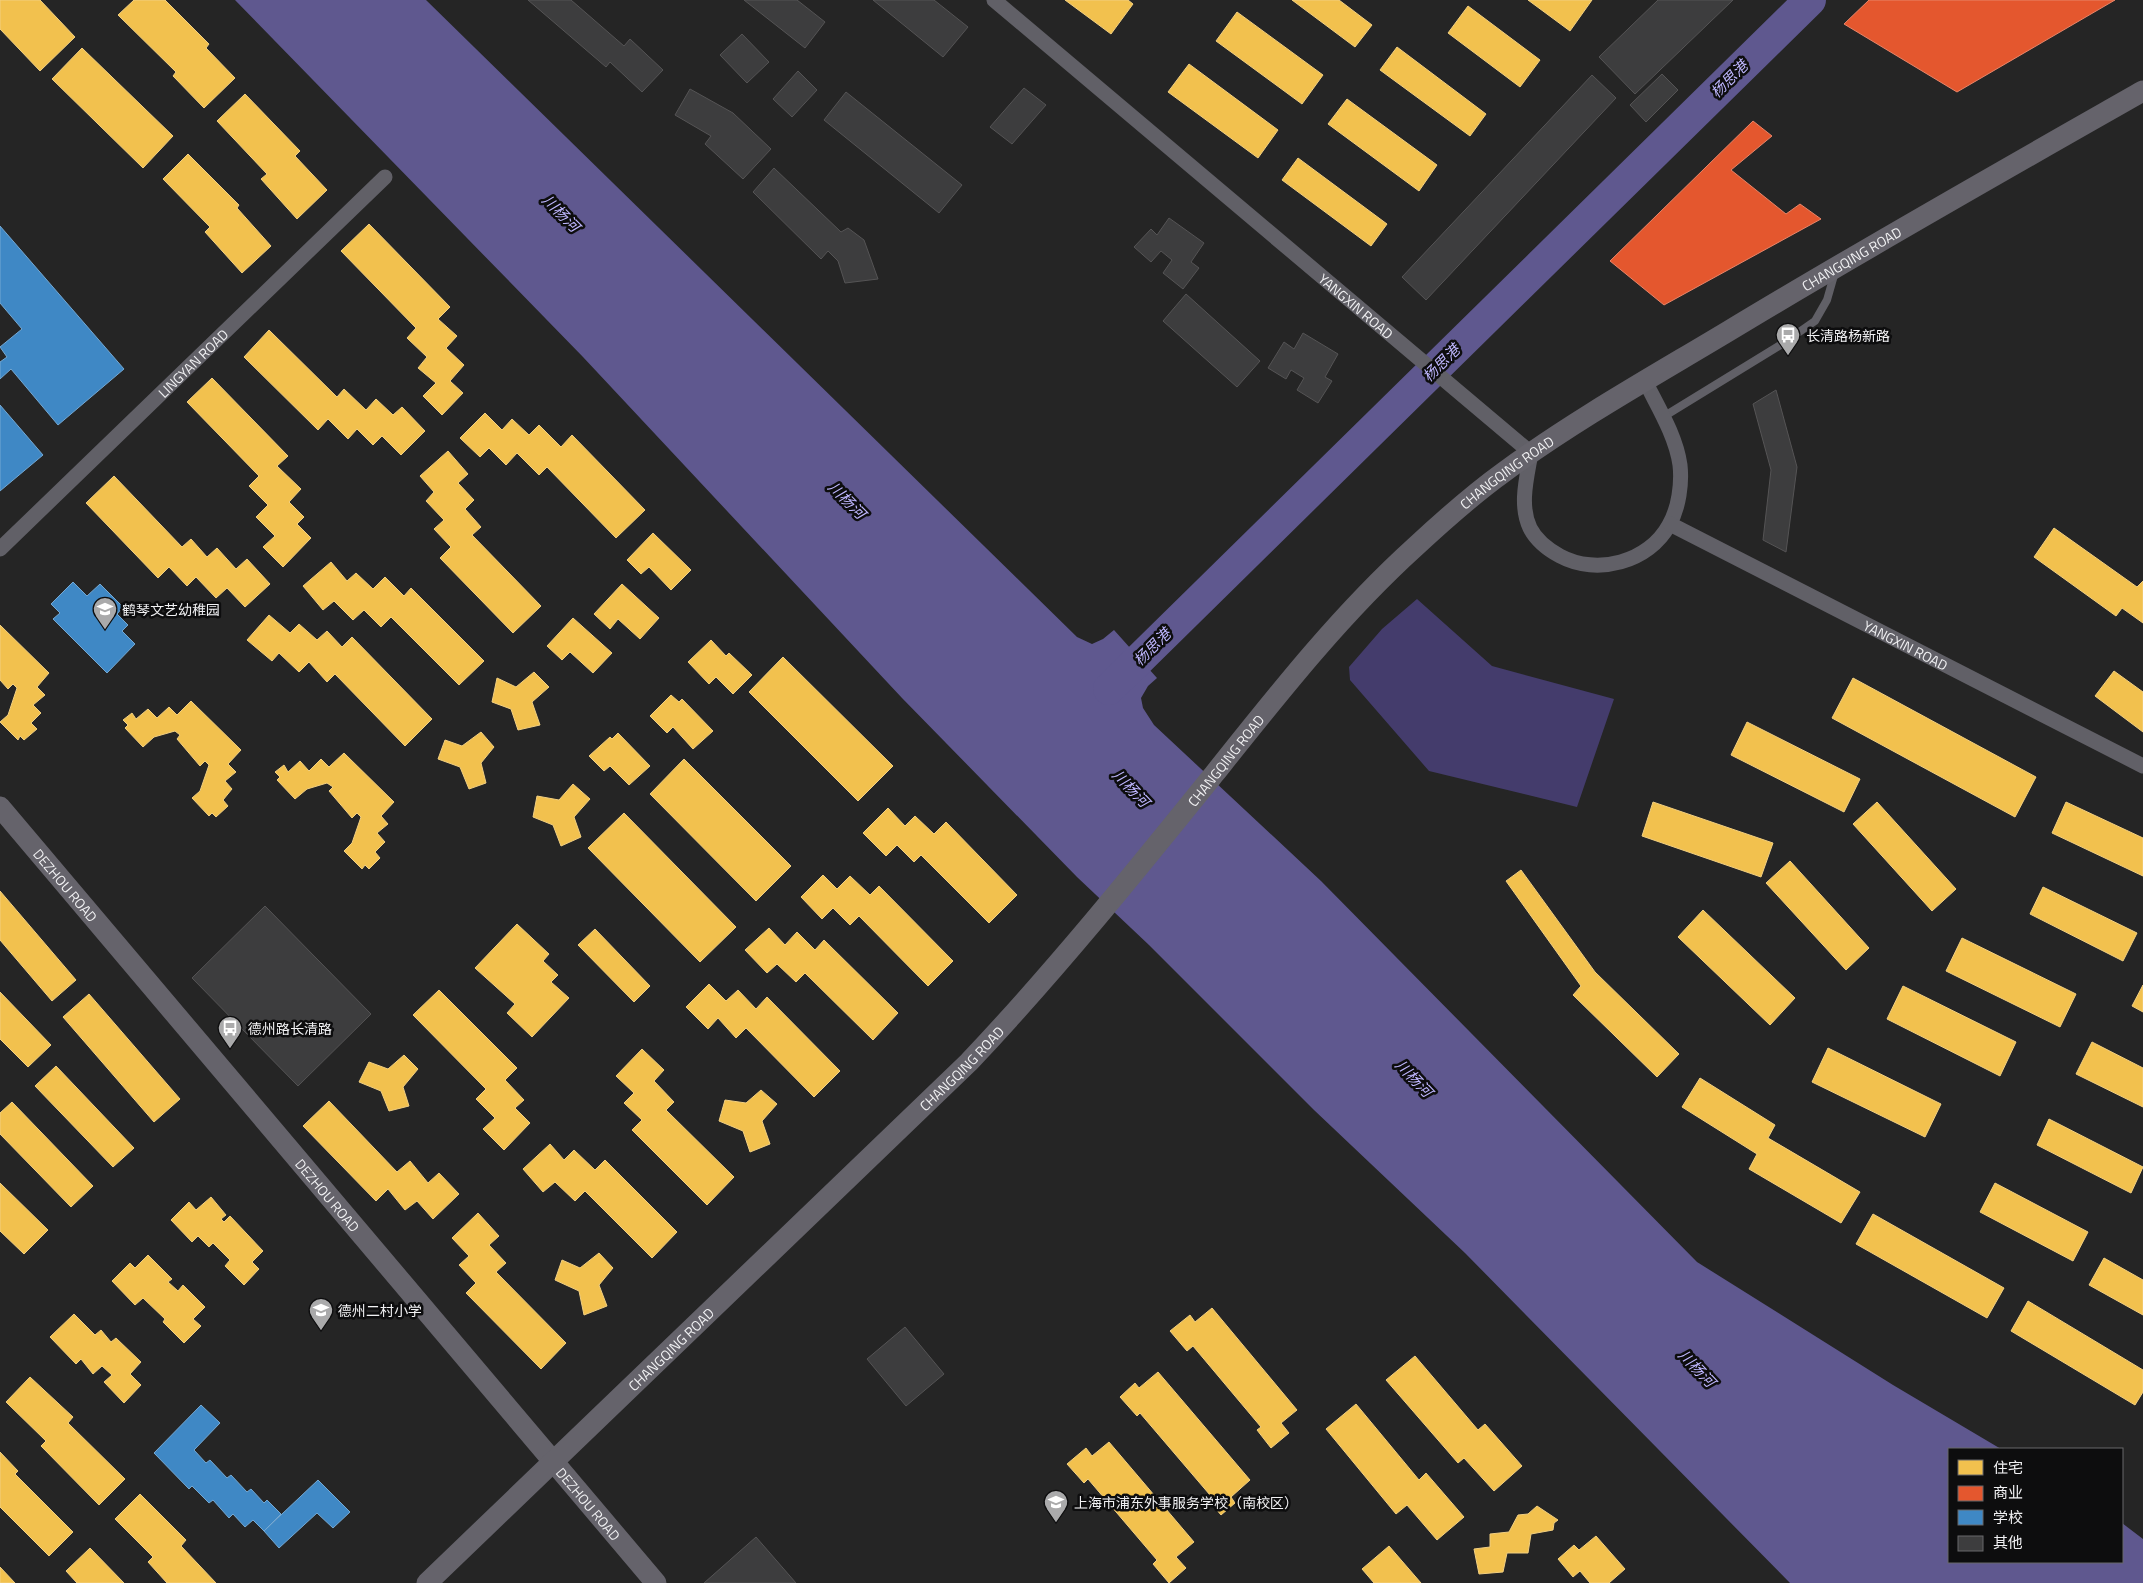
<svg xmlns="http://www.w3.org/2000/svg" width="2143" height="1583" font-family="'Titillium Web','Noto Sans SC',sans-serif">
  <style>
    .green { fill: #443c6c }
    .water { fill: #5f588f }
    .homes { fill: #f2c14e; stroke: #f2cf80 }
    .shops { fill: #e4572e; stroke: #e88569 }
    .schools { fill: #3f88c5; stroke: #74a8d3 }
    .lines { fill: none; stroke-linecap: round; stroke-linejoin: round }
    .river { stroke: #5f588f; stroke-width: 32 }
    .building { fill: #3d3d3e; stroke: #555455 }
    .lane { stroke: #616067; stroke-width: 8 }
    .street { stroke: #616067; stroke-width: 15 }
    .secondary { stroke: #65636b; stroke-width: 21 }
    .labels { text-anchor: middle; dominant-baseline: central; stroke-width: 5; stroke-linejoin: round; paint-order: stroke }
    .street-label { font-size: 14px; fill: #f1f1f3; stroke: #0d0d0e }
    .poi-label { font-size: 14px; fill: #f1f1f3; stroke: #0d0d0e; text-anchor: start }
    .water-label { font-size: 15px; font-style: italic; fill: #beb6fe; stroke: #0d0d0e }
  </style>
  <rect width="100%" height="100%" fill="#252525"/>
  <!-- green -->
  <path class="green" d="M1417,599L1492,666L1614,699L1577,807L1429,771L1350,680L1349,667L1382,629Z"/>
  <!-- water -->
  <path class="water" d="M235,0H426L1077,637L1092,644L1103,639L1114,630L1157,678L1148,686L1141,698L1143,708L1154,725L1321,881L1697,1262L1893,1385L2001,1449H1949V1562H2122V1523L2143,1539V1583H1790L1465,1253L1314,1110L1149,945L1077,877L902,698L583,357Z"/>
  <!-- homes -->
  <path class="homes" d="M0,0H40L75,37L40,71L0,29Z
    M134,0H165L209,44L206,48L235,78L204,108L173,76L176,72L118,15Z
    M1065,0H1128L1133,4L1111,34Z
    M1292,0H1339L1372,25L1355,47Z
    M1528,0H1592L1570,31Z
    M1468,6L1540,60L1520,87L1448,33Z
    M1237,12L1323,75L1302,104L1216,41Z
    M1397,47L1486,114L1470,136L1380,70Z
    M82,48L173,136L143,168L52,79Z
    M1189,64L1278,130L1258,158L1168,92Z
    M245,94L300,151L295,156L327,190L297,219L261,179L267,174L217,121Z
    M1347,99L1437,165L1419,191L1328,124Z
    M188,154L239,205L237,208L271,246L242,273L205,232L210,227L163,179Z
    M1298,158L1387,224L1371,246L1282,180Z
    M369,224L450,307L438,319L457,336L446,348L464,365L450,381L463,393L442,415L423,396L436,383L418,368L427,357L407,338L416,328L341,251Z
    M269,330L337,397L344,389L366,410L376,399L393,415L402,407L425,431L401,455L382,436L373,445L357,429L348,439L328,419L318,430L244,357Z
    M212,378L288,456L277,466L301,489L289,502L304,517L297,524L311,538L283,567L263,547L275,536L256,517L268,505L249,486L259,476L187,402Z
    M485,413L502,430L512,419L529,435L539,425L561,447L572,435L645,510L616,538L547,467L539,475L517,453L506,465L489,448L480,457L460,438Z
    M448,451L468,474L458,483L474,500L465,509L481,527L472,535L541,606L513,633L440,558L451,547L434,529L444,520L426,501L434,492L420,476Z
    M114,476L182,547L191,539L207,557L217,548L236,569L247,559L270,584L245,607L227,588L216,598L196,577L187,586L169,567L158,578L86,503Z
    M2054,528L2137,587L2143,581V623L2122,608L2116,616L2034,557Z
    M653,533L691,570L671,590L649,567L641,574L627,560Z
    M331,562L347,581L356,573L373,589L385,577L404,596L411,588L484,661L459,685L391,617L381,627L364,610L353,620L334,601L323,610L303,586Z
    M622,584L659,618L640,639L618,619L610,629L594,614Z
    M269,615L290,633L299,624L317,640L327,631L342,647L352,637L432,719L405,746L335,674L327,682L309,662L299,672L279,653L272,661L247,640Z
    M573,618L612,653L593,673L570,652L562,660L547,646Z
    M0,625L49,673L37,687L45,695L33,705L41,713L31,723L37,729L24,740L20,736L18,740L0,722L8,715L17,688L13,684L8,689L0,680Z
    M711,640L726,656L729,653L752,675L733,694L716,677L709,684L688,662Z
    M783,657L893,766L858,801L749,692Z
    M2114,671L2143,692V732L2095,696Z
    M534,672L549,687L532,702L540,725L518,730L511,709L492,702L497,678L516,687Z
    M1853,678L2036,777L2015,817L1832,718Z
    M671,695L679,702L682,699L713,731L693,749L673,727L667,733L650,716Z
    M191,701L241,750L228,764L236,772L225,781L232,789L223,800L228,806L216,817L212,813L209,816L192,798L200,791L209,765L205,761L200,766L177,739L180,735L175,731L154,737L143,747L125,728L128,725L123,720L132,713L136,719L148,709L157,718L169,707L177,715Z
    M1747,722L1860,779L1844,812L1731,755Z
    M481,732L494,747L481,763L486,783L469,789L460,767L438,759L445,740L462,746Z
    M618,733L650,766L629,785L610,766L604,771L589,756L610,737L612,739Z
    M344,753L394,802L381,816L388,824L377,833L385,842L375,852L380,858L369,869L365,865L362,869L344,851L352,843L361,817L357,813L352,818L329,791L333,787L327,783L307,789L295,799L277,780L280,777L275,772L284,765L288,772L300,761L309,771L321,759L329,767Z
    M684,759L791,866L756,901L650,794Z
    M573,784L590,799L574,817L581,837L561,846L553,825L533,817L537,796L559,800Z
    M1653,802L1773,843L1761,877L1642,836Z
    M1877,802L1956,889L1932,911L1853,824Z
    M2066,802L2143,838V876L2052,833Z
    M888,808L905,826L915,816L934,834L946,822L1017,895L989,923L921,855L914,862L897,845L886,856L863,833Z
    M624,813L736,927L700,962L588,848Z
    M1790,861L1869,948L1846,970L1766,883Z
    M1521,870L1595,972L1679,1054L1657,1077L1573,995L1581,986L1506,881Z
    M823,875L837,889L850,876L870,895L879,886L953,961L928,986L859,916L850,925L833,908L822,919L801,897Z
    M2043,887L2137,933L2123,961L2030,914Z
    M0,891L76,980L52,1001L0,940Z
    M1703,910L1795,998L1770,1025L1678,937Z
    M517,924L549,954L543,961L558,975L551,982L569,998L532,1037L507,1013L515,1004L475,968Z
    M769,928L785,945L797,932L815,950L824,940L898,1013L873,1040L805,973L796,982L777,964L767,973L745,950Z
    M595,929L650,986L634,1002L578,945Z
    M1962,938L2076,994L2060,1027L1946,971Z
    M709,984L726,1001L738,990L756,1009L767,997L840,1071L814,1097L746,1028L736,1038L718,1018L708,1029L686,1007Z
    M2143,985V1012L2132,1006Z
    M1903,986L2016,1042L2000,1076L1887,1019Z
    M439,990L517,1068L505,1080L524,1100L515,1108L530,1123L504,1150L483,1129L495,1118L476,1099L486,1089L413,1015Z
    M0,992L51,1045L28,1067L0,1039Z
    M89,994L180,1099L154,1122L63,1017Z
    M2092,1042L2143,1068V1107L2076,1074Z
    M1828,1048L1941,1104L1925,1137L1812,1082Z
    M642,1049L664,1070L654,1081L674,1102L666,1110L734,1177L707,1205L632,1130L642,1120L624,1103L634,1093L616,1076Z
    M404,1055L418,1069L403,1087L409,1106L389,1111L381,1091L359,1082L369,1062L388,1069Z
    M56,1066L134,1148L113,1167L35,1086Z
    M1700,1078L1775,1125L1768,1138L1860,1192L1841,1223L1749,1169L1757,1154L1682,1107Z
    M761,1090L777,1104L762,1121L770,1144L750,1152L743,1131L719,1121L725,1100L746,1103Z
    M329,1101L397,1172L410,1161L428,1183L439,1173L459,1194L433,1219L417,1201L405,1210L388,1189L376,1201L303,1126Z
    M12,1102L93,1186L71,1207L0,1134V1113Z
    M2049,1119L2143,1167L2131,1193L2037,1145Z
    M550,1144L564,1160L574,1150L595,1170L605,1160L677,1232L652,1258L585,1191L575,1201L555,1182L543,1192L523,1169Z
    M0,1183L48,1230L24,1254L0,1231Z
    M1995,1183L2088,1232L2073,1261L1980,1212Z
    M211,1197L226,1215L221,1219L224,1222L230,1216L263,1251L252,1262L259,1269L244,1285L225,1266L230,1260L213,1243L209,1247L198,1236L192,1242L171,1220L189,1202L196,1210Z
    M478,1213L499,1236L489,1245L506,1263L496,1272L566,1343L541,1369L466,1293L476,1283L459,1265L469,1256L452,1238Z
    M1873,1214L2004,1288L1987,1318L1856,1244Z
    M599,1253L613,1268L599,1285L607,1306L584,1315L579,1291L555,1280L562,1260L580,1268Z
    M148,1255L172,1279L168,1282L178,1291L183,1285L205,1307L193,1319L201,1326L184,1343L163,1322L165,1319L143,1298L135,1305L112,1281L130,1263L135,1268Z
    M2104,1258L2143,1280V1315L2089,1285Z
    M2028,1301L2143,1370V1392L2135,1405L2011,1331Z
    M1212,1308L1297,1410L1281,1423L1289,1433L1271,1448L1257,1430L1261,1427L1193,1346L1187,1351L1170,1331L1190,1315L1195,1322Z
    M74,1314L95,1335L101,1330L111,1342L116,1338L141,1362L130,1374L141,1385L124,1403L104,1382L112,1375L102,1366L93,1374L81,1359L76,1364L50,1337Z
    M1415,1356L1478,1430L1485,1424L1522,1466L1494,1491L1464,1458L1458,1463L1386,1380Z
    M1158,1372L1250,1480L1231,1497L1235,1503L1221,1515L1207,1498L1210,1495L1140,1413L1137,1416L1120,1397L1135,1383L1139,1388Z
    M30,1377L73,1417L68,1423L125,1479L99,1505L41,1446L46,1441L6,1402Z
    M1356,1404L1419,1480L1426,1473L1464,1517L1437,1540L1407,1505L1396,1514L1326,1429Z
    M1109,1442L1194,1542L1176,1557L1186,1568L1169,1583L1153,1564L1157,1560L1088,1479L1084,1483L1067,1464L1086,1448L1092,1456Z
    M0,1452L18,1471L15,1474L73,1532L49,1556L0,1507Z
    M140,1494L186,1540L181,1546L216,1583H167L148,1562L153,1557L115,1519Z
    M1537,1506L1558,1520L1554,1523L1553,1530L1531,1534L1528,1553H1507L1503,1572L1479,1574L1474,1549L1490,1547V1534L1509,1532L1518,1515L1528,1514Z
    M1596,1536L1625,1569L1609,1583H1590L1580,1571L1573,1577L1558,1559L1574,1545L1579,1550Z
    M1389,1546L1421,1583H1374L1362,1569Z
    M90,1548L124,1583H77L66,1571Z
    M0,1567L15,1583H0Z"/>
  <!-- shops -->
  <path class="shops" d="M1869,0H2115L1957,92L1844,24Z
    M1753,121L1772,136L1731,170L1786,214L1800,204L1821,219L1664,305L1610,261Z"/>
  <!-- schools -->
  <path class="schools" d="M0,226L124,369L58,425L11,369L0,379V362L7,357L0,347L22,329L0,303Z
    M0,405L43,455L0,491Z
    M73,582L87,596L100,584L123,607L117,614L128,625L122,631L135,644L107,673L53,619L60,613L51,604Z
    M201,1405L220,1423L194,1450L206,1463L210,1460L227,1478L231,1475L247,1492L251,1489L264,1503L267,1500L281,1514L264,1531L253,1520L245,1527L233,1514L229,1518L213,1500L209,1503L192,1486L189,1489L154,1453Z
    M318,1480L350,1512L333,1528L317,1513L279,1548L264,1531Z"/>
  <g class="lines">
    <!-- river -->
    <path class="river" d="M1109,689L1810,0"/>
  </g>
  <!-- building -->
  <path class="building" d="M528,0H571L624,46L630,39L663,70L642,92L610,62L606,67Z
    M744,0H797L825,22L805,48Z
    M873,0H934L968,27L943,57Z
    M1658,0H1733L1635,94L1599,57Z
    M742,34L769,62L747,83L720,55Z
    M798,71L817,90L792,117L773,99Z
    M1662,74L1678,90L1646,122L1630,105Z
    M1592,75L1616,98L1426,300L1402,277Z
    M1024,88L1046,105L1012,144L990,127Z
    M690,89L733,113L771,149L743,179L705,144L711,136L675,115Z
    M846,92L962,185L939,213L824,120Z
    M774,168L841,232L848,228L864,240L878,279L845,283L838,261L828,251L821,259L753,192Z
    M1169,218L1204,243L1191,262L1199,268L1183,289L1163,273L1172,260L1161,251L1151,262L1134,247L1151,229L1157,235Z
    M1186,294L1260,361L1237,387L1163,321Z
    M1303,333L1338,354L1325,377L1332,381L1318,403L1297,390L1304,378L1291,370L1286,379L1268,368L1284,342L1294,349Z
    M1776,390L1797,467L1786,552L1763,540L1771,470L1753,404Z
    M265,906L371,1014L298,1086L192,978Z
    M905,1327L944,1374L906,1406L867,1359Z
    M756,1537L796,1583H704Z"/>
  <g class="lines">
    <!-- lane -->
    <path class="lane" d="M1663,417L1782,344L1815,321L1827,300L1835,272"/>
    <!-- street -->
    <g class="street">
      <path id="s1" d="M994,0L1531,453C1527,477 1519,505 1530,528C1536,540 1549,550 1560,556C1597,576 1649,562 1669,525C1679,508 1682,483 1680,465C1676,436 1658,407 1645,381"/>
      <path id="s2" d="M1670,524L2143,766"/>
      <path id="s3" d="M0,549L385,177"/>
    </g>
    <!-- secondary -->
    <g class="secondary">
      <path id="s4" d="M0,807L656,1583"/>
      <path id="s5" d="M427,1583L969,1062C1056,970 1135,872 1215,773C1278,694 1340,615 1415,547C1443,521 1472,495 1504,472C1575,420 1652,377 1727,332C1864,249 2004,170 2143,91"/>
    </g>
  </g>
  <!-- icons -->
  <defs>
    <g id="bus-pin" transform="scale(1.25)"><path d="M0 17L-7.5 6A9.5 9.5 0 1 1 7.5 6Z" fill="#aaaaab" stroke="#0d0d0e"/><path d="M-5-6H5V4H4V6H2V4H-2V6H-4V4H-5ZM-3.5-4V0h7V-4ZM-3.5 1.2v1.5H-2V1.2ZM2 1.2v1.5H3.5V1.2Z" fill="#fff"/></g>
    <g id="school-pin" transform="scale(1.25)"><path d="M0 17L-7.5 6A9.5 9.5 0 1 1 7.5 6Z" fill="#aaaaab" stroke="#0d0d0e"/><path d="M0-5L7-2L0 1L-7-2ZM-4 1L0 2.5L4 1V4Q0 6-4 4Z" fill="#fff"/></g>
  </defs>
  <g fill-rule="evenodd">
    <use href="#bus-pin" x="1788" y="335"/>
    <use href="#school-pin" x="105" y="609"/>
    <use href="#bus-pin" x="230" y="1028"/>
    <use href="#school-pin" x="321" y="1310"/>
    <use href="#school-pin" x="1056" y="1502"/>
  </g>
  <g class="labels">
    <!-- street labels -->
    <g class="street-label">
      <text stroke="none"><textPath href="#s5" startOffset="1958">CHANGQING ROAD</textPath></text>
      <text stroke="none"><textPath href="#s1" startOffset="474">YANGXIN ROAD</textPath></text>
      <text stroke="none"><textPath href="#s3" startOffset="268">LINGYAN ROAD</textPath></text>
      <text stroke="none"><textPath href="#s5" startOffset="1552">CHANGQING ROAD</textPath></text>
      <text stroke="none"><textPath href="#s2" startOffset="265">YANGXIN ROAD</textPath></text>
      <text stroke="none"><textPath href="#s5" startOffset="1148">CHANGQING ROAD</textPath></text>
      <text stroke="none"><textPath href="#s4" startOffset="102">DEZHOU ROAD</textPath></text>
      <text stroke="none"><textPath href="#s5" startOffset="742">CHANGQING ROAD</textPath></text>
      <text stroke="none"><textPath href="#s4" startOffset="508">DEZHOU ROAD</textPath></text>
      <text stroke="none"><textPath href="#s5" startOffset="338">CHANGQING ROAD</textPath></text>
      <text stroke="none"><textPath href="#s4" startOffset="912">DEZHOU ROAD</textPath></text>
    </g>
    <!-- poi labels -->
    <g class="poi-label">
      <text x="1806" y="335">长清路杨新路</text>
      <text x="122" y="609">鹤琴文艺幼稚园</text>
      <text x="248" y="1028">德州路长清路</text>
      <text x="338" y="1310">德州二村小学</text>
      <text x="1074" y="1502">上海市浦东外事服务学校（南校区）</text>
    </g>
    <!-- water labels -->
    <g class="water-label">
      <text transform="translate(1729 79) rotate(-45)">杨思港</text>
      <text transform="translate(561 213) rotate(45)">川杨河</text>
      <text transform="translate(1441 363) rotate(-45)">杨思港</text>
      <text transform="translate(847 500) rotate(45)">川杨河</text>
      <text transform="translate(1152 647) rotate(-45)">杨思港</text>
      <text transform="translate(1131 788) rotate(46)">川杨河</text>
      <text transform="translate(1414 1078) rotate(46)">川杨河</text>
      <text transform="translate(1697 1368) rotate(46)">川杨河</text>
    </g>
  </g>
  <!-- legend -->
  <rect x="1948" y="1448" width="175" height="115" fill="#0d0d0e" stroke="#68686a"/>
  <rect x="1958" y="1460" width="25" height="15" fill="#f2c14e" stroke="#68686a"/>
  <text x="1993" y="1473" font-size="15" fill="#f1f1f3">住宅</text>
  <rect x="1958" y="1486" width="25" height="15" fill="#e4572e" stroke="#68686a"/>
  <text x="1993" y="1498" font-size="15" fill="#f1f1f3">商业</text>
  <rect x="1958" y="1510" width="25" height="15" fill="#3f88c5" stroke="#68686a"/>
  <text x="1993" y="1523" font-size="15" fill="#f1f1f3">学校</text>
  <rect x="1958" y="1536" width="25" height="15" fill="#3d3d3e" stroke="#68686a"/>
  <text x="1993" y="1548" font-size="15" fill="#f1f1f3">其他</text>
</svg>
